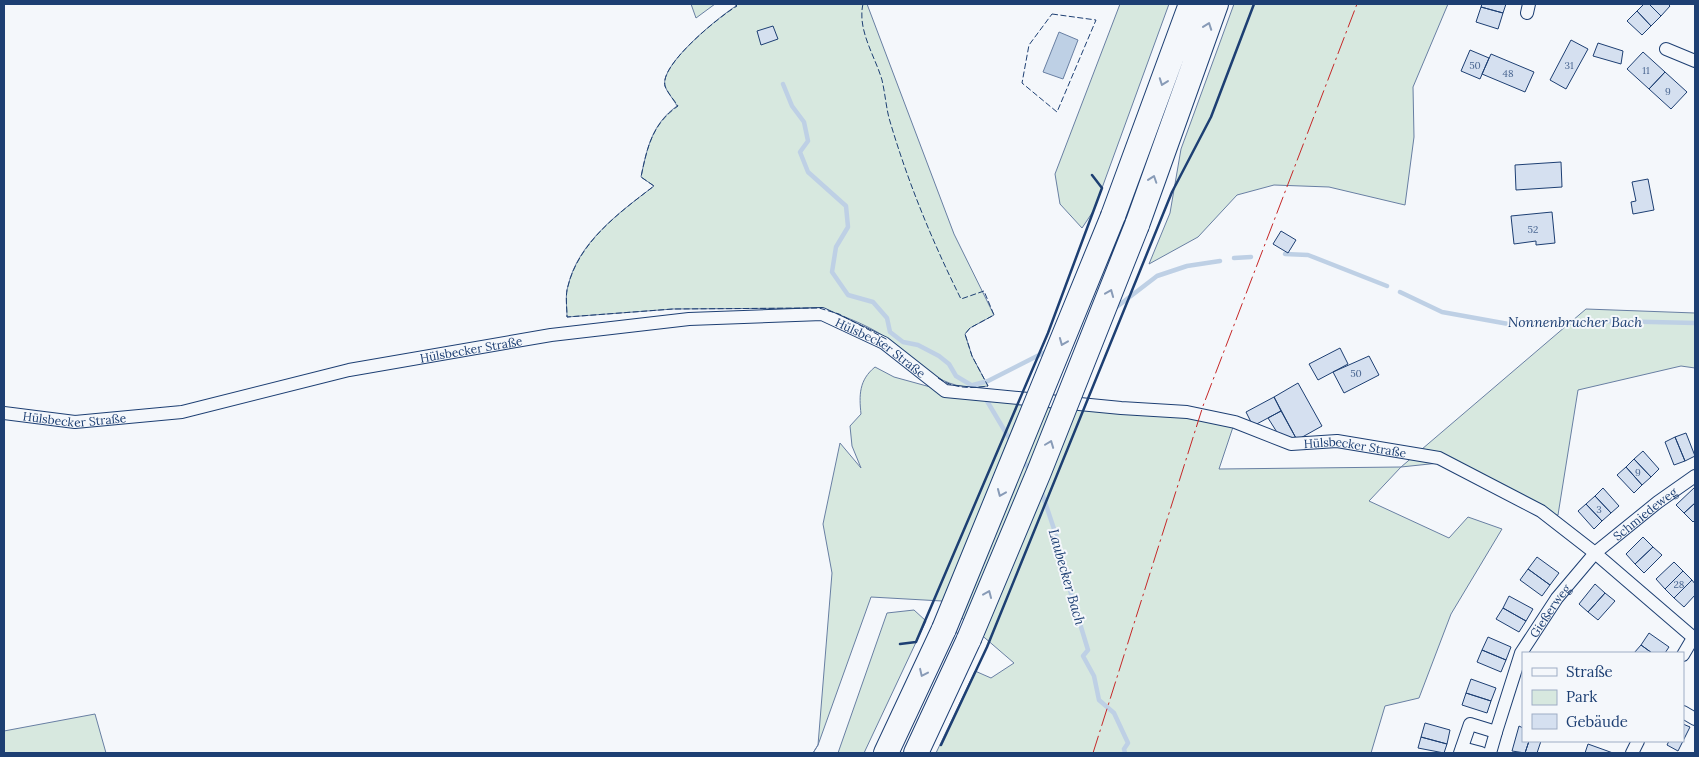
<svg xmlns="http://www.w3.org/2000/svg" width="1699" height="757" font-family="Lora,serif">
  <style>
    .green { fill: #d7e8df; stroke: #687fa3 }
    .water { fill: #bed0e5; stroke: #687fa3 }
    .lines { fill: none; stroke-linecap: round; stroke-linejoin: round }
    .stream { stroke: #bed0e5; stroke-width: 4.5 }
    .building { fill: #d5e0f0; stroke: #1d3f73 }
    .minor-casing { stroke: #1d3f73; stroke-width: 14 }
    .motorway-casing { stroke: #1d3f73; stroke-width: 26 }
    .minor { stroke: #f4f7fb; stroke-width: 12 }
    .motorway { stroke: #f4f7fb; stroke-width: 24 }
    .motorway-bridge-casing { stroke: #1d3f73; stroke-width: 26; stroke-linecap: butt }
    .motorway-bridge { stroke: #f4f7fb; stroke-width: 24 }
    .fence { stroke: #1d3f73; stroke-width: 1; stroke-dasharray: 6 2.5; stroke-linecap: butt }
    .wall { stroke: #1d3f73; stroke-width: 2.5 }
    .power { stroke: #c62828; stroke-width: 1; stroke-dasharray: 18 4 2.5 4; stroke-linecap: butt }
    .oneway { stroke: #889bb7 }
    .labels { text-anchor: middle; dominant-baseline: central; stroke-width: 4; stroke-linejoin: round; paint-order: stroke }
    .number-label { font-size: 10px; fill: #4b6792 }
    .street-label { font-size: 12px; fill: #1d3f73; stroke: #f4f7fb }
    .water-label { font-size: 14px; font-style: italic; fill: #1d3f73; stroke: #f4f7fb }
  </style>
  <rect width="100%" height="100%" fill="#f4f7fb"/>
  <!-- green -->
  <path class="green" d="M691,4H715L696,18Z
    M735,4H867L954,234L994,315L970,328L965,334L972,356L988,386C939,394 922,362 885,337C866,324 841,315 819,308L673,309L567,317C567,307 565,295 568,286C578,242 620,212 654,186L641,177C647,148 652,124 677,106C674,100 667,92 665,86C659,65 720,16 736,6Z
    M1120,4H1169L1094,210L1082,228L1060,204L1055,174Z
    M1234,4H1448L1413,87L1414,137L1405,205L1329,187L1274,185L1237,195L1198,237L1149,264L1170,213L1181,149Z
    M1586,309L1695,313V368L1681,366L1578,390L1558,515L1545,519L1439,463L1401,467L1369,501L1449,538L1468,517L1502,529L1451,614L1419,698L1385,706L1371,753H936L975,671L991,678L1014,663L942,601L871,597L818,745L813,753L818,745L832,573L823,524L840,443L861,468L852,446L850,426L861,414C859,395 859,380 875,367L894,377L945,391L1189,415L1233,427L1219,469L1401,467Z
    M914,610L926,621L864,753H838L887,613Z
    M95,714L106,753H4V731Z"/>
  <!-- water -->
  <path class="water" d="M1059,32L1078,40L1063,79L1043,72Z"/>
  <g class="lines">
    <!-- stream -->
    <path class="stream" d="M783,84L792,106L804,122L808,141L800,152L808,172L846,206L848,227L836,247L832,272L848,295L873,302L887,318L890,332L903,342L918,345L939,356L949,364L956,376L976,388
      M1285,254L1308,255L1387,286
      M1234,258L1251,257
      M1400,292L1442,312L1514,325L1608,321L1695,323
      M1114,309L1157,276L1187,266L1220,261
      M973,385L988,381L1049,350
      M987,401L1012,443
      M1022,458L1031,473
      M1041,490L1058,541L1071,594L1088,650L1083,656L1094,676L1099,700L1114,713L1128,743L1124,749L1125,753"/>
  </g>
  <!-- building -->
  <path class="building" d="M1482,4H1506L1503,13L1481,7Z
    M1644,4H1649L1661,16L1651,26L1637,11Z
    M1649,4H1668L1670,6L1661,16Z
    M1481,7L1503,13L1498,29L1476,22Z
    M1637,11L1651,26L1642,35L1627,21Z
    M773,26L778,39L761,45L757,31Z
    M1571,40L1588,49L1566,89L1550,80Z
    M1598,43L1623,51L1621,64L1593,56Z
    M1470,50L1489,58L1480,79L1461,71Z
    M1643,52L1665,72L1649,89L1627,69Z
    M1491,54L1534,72L1525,92L1482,74Z
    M1665,72L1687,92L1671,109L1649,89Z
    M1561,162L1562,187L1516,190L1515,165Z
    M1648,179L1654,210L1633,214L1631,202L1636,201L1632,182Z
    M1552,212L1555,243L1536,245V241L1514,244L1511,216Z
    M1281,231L1296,240L1288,253L1273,244Z
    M1340,348L1348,364L1318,380L1309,364Z
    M1369,356L1379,375L1344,393L1333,372Z
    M1298,383L1322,426L1297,440L1274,397Z
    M1274,397L1281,411L1253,426L1246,412Z
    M1281,411L1297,440L1280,437L1268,418Z
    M1686,433L1695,456L1685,461L1675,437Z
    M1675,437L1685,461L1674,465L1665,442Z
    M1643,451L1659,469L1651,477L1634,459Z
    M1634,459L1651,477L1642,485L1626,467Z
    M1626,467L1642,485L1634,493L1617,475Z
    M1695,487V503L1684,513L1676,505Z
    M1603,488L1619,506L1611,513L1595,496Z
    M1595,496L1611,513L1602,521L1586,504Z
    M1695,503V520L1693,522L1684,513Z
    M1586,504L1602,521L1594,529L1578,511Z
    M1643,537L1653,547L1635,564L1626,554Z
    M1653,547L1662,555L1644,573L1635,564Z
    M1537,557L1559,573L1550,585L1528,569Z
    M1674,562L1683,571L1665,589L1656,579Z
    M1528,569L1550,585L1542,596L1520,580Z
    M1683,571L1692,580L1674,598L1665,589Z
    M1692,580L1695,584V595L1684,607L1674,598Z
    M1595,584L1605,593L1588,612L1579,604Z
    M1605,593L1615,601L1598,620L1588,612Z
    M1509,596L1533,609L1526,621L1503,608Z
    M1503,608L1526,621L1519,632L1496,619Z
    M1649,633L1669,647L1665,653H1652L1641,645Z
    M1488,637L1511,647L1506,660L1482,650Z
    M1641,645L1652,653H1634Z
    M1482,650L1506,660L1501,672L1477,662Z
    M1471,679L1496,688L1491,701L1466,693Z
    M1466,693L1491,701L1487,713L1462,705Z
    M1425,723L1450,730L1447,744L1421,737Z
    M1683,724L1690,727L1678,751L1667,745L1669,741H1683Z
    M1519,726L1523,728V741H1529L1525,753L1512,751Z
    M1421,737L1447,744L1444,753L1418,748Z
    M1529,741H1541L1537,753H1525Z
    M1588,744L1613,753H1585Z"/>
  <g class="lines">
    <!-- minor casing -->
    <g class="minor-casing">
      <g id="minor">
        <path d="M1527,13L1529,4"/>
        <path d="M1666,49L1695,61"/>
        <path id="s1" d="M4,413L75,422L182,412L349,370L551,335L689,319L822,314L884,343L945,391L1121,408L1187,412L1235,422L1291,444L1337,441L1439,458L1541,511L1595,553L1695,639"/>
        <path d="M1683,655L1693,638"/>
        <path d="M1683,712L1695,719"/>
        <path id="s2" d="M1496,732L1521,653L1557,598L1595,553L1658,502L1695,476"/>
        <path d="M1462,748L1481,753"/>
        <path d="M1460,753L1470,724L1496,732L1490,753"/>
        <path d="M1632,753L1638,741"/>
      </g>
    </g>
    <!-- motorway casing -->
    <g class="motorway-casing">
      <path id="motorway" d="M1113,216L1191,4
        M1137,225L1216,4
        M886,753L944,629
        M916,753L969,639"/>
    </g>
    <!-- minor -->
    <use href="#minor" class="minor"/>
    <!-- motorway -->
    <use href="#motorway" class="motorway"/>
    <!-- motorway-bridge casing -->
    <g class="motorway-bridge-casing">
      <path id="motorway-bridge" d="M944,629L1113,216
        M969,639L1039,472L1137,225"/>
    </g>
    <!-- motorway-bridge -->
    <use href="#motorway-bridge" class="motorway-bridge"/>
    <!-- fence -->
    <path class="fence" d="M735,4L737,6C720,16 659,65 665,86C667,92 674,100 678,106C652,124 647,148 641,177L654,186C620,212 579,242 568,286C565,295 567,307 567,317L673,309L819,308L839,314L888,340
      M863,4C857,30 875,56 882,80C885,93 886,106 889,118C907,180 932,241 961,299L984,291L994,315L970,328L965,334L972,356L988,386C970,389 952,388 938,378
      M1052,14L1096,20L1057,112L1022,83L1029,45Z"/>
    <!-- wall -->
    <path class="wall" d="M900,644L916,642L1048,333L1102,188L1092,175
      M941,745L987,647L1172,192L1211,117L1254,4"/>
    <!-- power -->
    <path class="power" d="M1093,753L1203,406L1357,4"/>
  </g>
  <!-- one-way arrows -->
  <defs><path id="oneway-chevron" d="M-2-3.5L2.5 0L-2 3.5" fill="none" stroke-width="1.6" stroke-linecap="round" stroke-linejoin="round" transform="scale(1.25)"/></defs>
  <g class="oneway">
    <use href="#oneway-chevron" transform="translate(1208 26) rotate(-70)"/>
    <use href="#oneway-chevron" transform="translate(1163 82) rotate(110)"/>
    <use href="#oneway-chevron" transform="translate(1153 179) rotate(-71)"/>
    <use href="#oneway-chevron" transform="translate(1110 293) rotate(-68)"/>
    <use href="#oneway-chevron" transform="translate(1063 342) rotate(112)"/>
    <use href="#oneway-chevron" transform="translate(1050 444) rotate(-69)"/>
    <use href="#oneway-chevron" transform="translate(1001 493) rotate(113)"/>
    <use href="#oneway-chevron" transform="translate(988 594) rotate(-67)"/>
    <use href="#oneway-chevron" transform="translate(923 673) rotate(115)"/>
  </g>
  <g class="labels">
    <!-- number labels -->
    <g class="number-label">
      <text x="1475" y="65">50</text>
      <text x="1569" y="65">31</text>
      <text x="1646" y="70">11</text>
      <text x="1508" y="73">48</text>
      <text x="1668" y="91">9</text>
      <text x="1533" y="229">52</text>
      <text x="1356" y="373">50</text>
      <text x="1638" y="472">9</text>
      <text x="1599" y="509">3</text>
      <text x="1679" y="584">28</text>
    </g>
    <!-- street labels -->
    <g class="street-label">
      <text stroke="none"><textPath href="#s1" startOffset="896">Hülsbecker Straße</textPath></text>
      <text stroke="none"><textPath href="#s1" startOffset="475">Hülsbecker Straße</textPath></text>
      <text stroke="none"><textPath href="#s1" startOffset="71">Hülsbecker Straße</textPath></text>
      <text stroke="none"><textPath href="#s1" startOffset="1391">Hülsbecker Straße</textPath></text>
      <text stroke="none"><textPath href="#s2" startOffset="271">Schmiedeweg</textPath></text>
      <text stroke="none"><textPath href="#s2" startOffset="134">Gießerweg</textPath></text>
    </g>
    <!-- water labels -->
    <g class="water-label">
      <text x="1575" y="322">Nonnenbrucher Bach</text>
      <text transform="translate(1067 577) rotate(74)">Laubecker Bach</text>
    </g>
  </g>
  <!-- border -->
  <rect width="1699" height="757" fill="none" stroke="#1d3f73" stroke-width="10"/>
  <!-- legend -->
  <rect x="1522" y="652" width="162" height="90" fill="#f4f7fb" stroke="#9eadc5"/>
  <rect x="1532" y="668" width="25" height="8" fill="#f4f7fb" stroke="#9eadc5"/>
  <text x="1566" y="677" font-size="15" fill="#1d3f73">Straße</text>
  <rect x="1532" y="690" width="25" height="15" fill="#d7e8df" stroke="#9eadc5"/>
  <text x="1566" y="702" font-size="15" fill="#1d3f73">Park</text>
  <rect x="1532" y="714" width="25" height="15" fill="#d5e0f0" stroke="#9eadc5"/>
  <text x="1566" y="727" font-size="15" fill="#1d3f73">Gebäude</text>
</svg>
